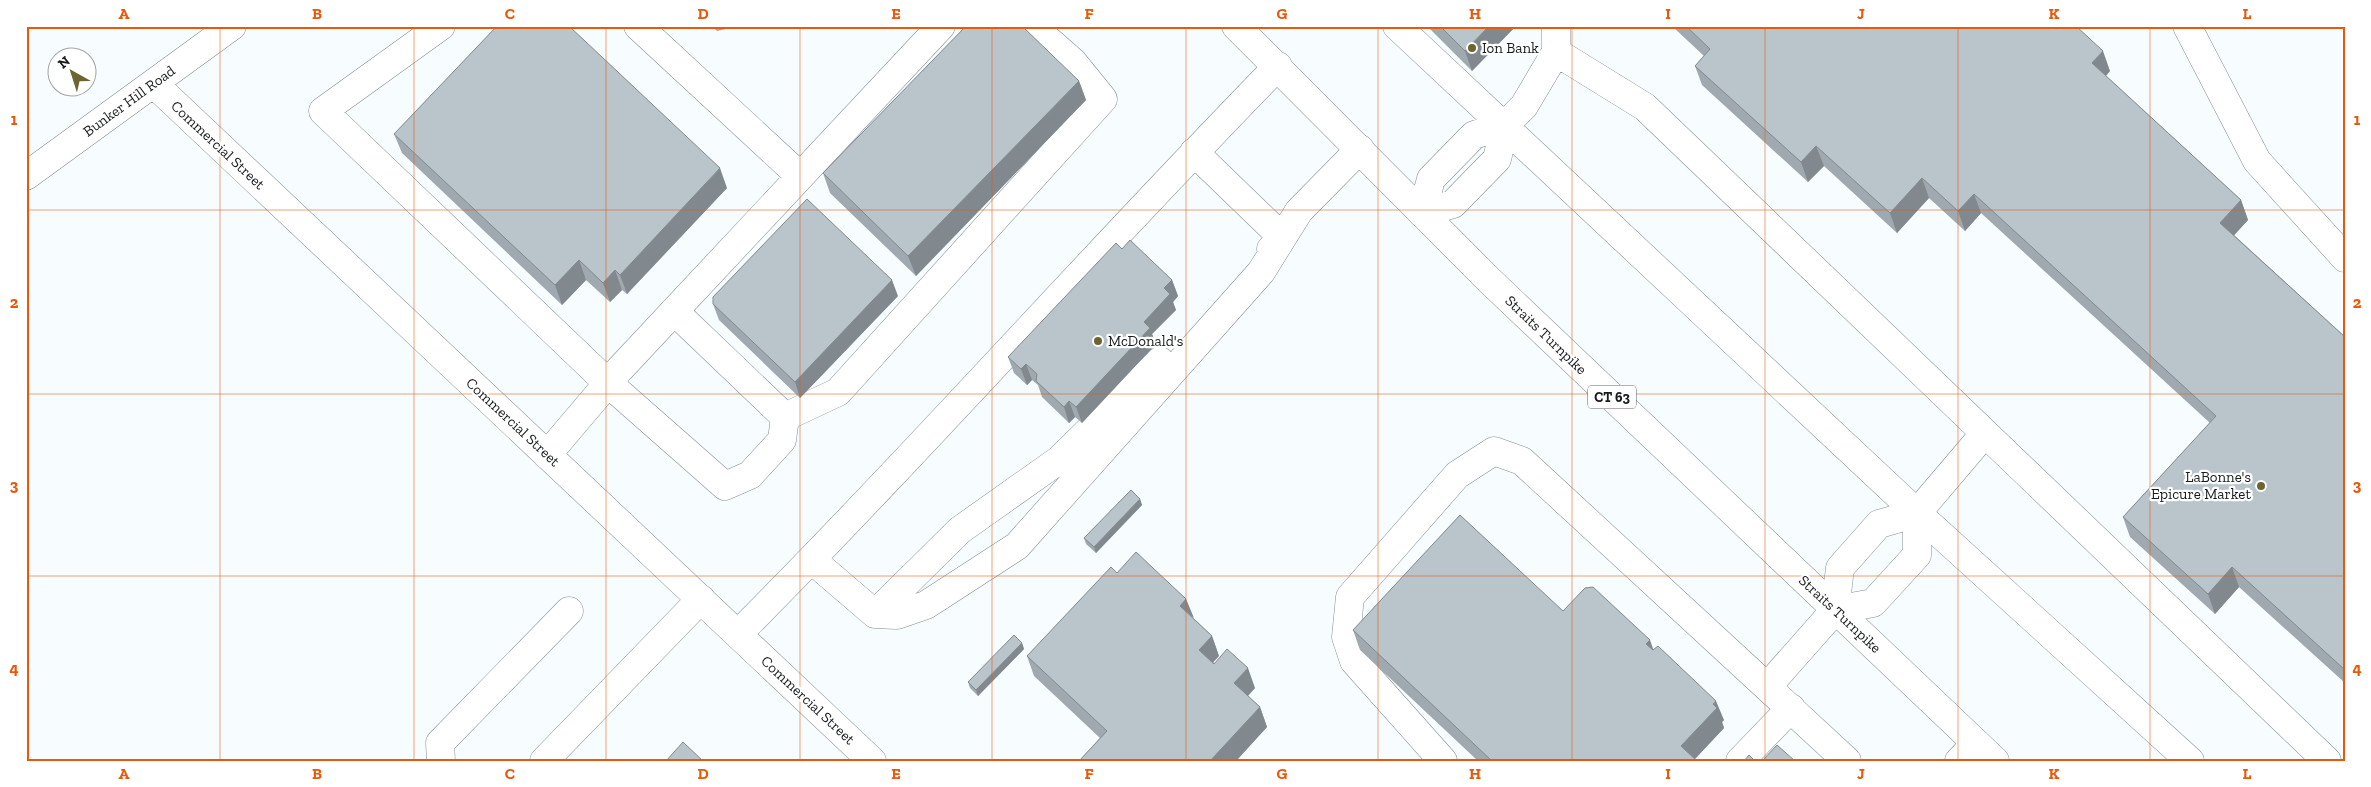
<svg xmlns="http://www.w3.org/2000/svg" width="2371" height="787" font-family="'Zilla Slab',serif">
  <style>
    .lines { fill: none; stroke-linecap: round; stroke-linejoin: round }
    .minor-casing { stroke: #858f95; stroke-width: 29 }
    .major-casing { stroke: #858f95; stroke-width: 29 }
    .minor { stroke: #fff; stroke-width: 28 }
    .major { stroke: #fff; stroke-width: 28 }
    .wall { fill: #9fa9af }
    .shaded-wall { fill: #82898e }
    .building { fill: #b9c4cb; stroke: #82898e }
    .grid { fill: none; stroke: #e8590c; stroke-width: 1; stroke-opacity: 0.55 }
    .poi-dot { fill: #6b6531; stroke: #fff; stroke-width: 2 }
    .labels { text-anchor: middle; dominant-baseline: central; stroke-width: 4.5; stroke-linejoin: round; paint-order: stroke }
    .shield { fill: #fff; stroke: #5d6062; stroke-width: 1 }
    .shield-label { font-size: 14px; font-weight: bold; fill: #181c1e }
    .poi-label { font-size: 15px; fill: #181c1e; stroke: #fff; text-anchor: start }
    .street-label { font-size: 15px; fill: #181c1e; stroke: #fff }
    .neatline { fill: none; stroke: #e8590c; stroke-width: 2 }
    .grid-label { font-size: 16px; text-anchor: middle; font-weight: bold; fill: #e8590c }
  </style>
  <rect width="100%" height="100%" fill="#f7fcff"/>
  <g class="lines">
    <!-- minor casing -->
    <g class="minor-casing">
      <path id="minor" d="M441,26L323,111L608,383L725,486L750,475L782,440L785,417
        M638,26L800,176
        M1397,26L1917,513L2190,761
        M2187,26L2257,161L2345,258
        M1556,52L1645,107L2327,761
        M154,84L872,761
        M1194,152L1282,237L1271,249
        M26,176L232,26
        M1422,213L1431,179L1474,135L1505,125L1524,106L1556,52V26
        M1422,213L1453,204L1497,159L1505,125
        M674,311L785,417L838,392L1103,99L1073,62L1032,26
        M547,455L619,370L941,26
        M812,560L875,614L897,615L926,605L1017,546L1261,272L1299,211L1360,149
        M1835,610L1873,603L1917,555V513
        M875,614L960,530L1059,460L1160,361
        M738,634C922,449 1095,253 1278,66
        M1767,687L1847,761
        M441,761L440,743L569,611
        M544,761L701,599
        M1443,761L1354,661L1346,637L1350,597L1457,475L1494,451L1522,461L1767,687L1835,610L1840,568L1879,524L1917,513L1985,433
        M1740,761L1791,708
        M1959,761L1976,743"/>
    </g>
    <!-- major casing -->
    <g class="major-casing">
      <path id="major" d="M1236,26L1489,280L1995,761"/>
    </g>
    <!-- minor -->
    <use href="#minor" class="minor"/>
    <!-- major -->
    <use href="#major" class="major"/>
  </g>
  <!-- wall -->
  <path class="wall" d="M712,26H728L726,29L717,31Z
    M1427,26H1516L1472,71Z
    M1672,26H2076L2110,71L2106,76L2241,200L2248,220L2234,235L2345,337V683L2239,587L2215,614L2130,537L2123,517L2210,423L1981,213L1965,231L1929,198L1897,233L1824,166L1808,182L1702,85L1695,66L1704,56Z
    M1079,81L1086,100L916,276L830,193L823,173Z
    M394,134L727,188L627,294L622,290L610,302L586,280L562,305L402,153Z
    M1122,249L1172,280L1178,296L1173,302L1176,310L1152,334L1156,344L1082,423L1075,417L1069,423L1042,397L1038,385L1032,380L1027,385L1014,373L1008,357Z
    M898,296L800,398L719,320L713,304Z
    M1140,499L1142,505L1096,553L1086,544L1084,538Z
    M1117,573L1186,599L1193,618L1212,636L1219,656L1213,662L1255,688L1248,696L1260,707L1267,727L1236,761H1079L1100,738L1034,676L1027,656Z
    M1563,611L1653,650L1724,720L1722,722L1724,728L1695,759L1697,761H1478L1360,650L1353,630Z
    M1022,643L1024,649L978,696L970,688L968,682Z"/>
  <!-- shaded-wall -->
  <path class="shaded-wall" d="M1489,26H1516L1472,71L1465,51Z
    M2103,51L2110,71L2099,83L2092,63Z
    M1079,81L1086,100L916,276L908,256Z
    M1816,146L1824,166L1808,182L1801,162Z
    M720,168L727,188L627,294L620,275Z
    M1922,178L1929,198L1897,233L1890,213Z
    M1974,194L1981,213L1965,231L1958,211Z
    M2241,200L2248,220L2228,242L2220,223Z
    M579,260L586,280L562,305L555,285Z
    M615,270L622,290L610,302L603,283Z
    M892,280L898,296L800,398L795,382Z
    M1172,280L1178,296L1173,302L1176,310L1152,334L1156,344L1082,423L1076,407L1144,322L1164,288Z
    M1026,364L1032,380L1027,385L1021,369Z
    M1069,401L1075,417L1069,423L1064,407Z
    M1140,499L1142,505L1096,553L1094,547Z
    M2232,567L2239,587L2215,614L2208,594Z
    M1186,599L1194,618L1180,606Z
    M1212,636L1219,656L1206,670L1199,650Z
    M1650,640L1657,660L1646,644Z
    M1022,643L1024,649L978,696L976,690Z
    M1248,668L1255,688L1241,703L1234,683Z
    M1716,701L1724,720L1722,722L1724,728L1693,761L1681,746Z
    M1260,707L1267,727L1236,761H1210Z"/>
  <!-- building -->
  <path class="building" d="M497,26H569L720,168L620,275L615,270L603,283L579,260L555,285L394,134Z
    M966,26H1022L1079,81L908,256L823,173Z
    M1440,26H1489L1465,51Z
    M1686,26H2076L2103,51L2092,63L2241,200L2220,223L2345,337V670L2232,567L2208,594L2123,517L2216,416L1974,194L1958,211L1922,178L1890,213L1816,146L1801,162L1695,66L1710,49Z
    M807,199L892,280L795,382L713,304V297Z
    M1130,240L1172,280L1164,288L1170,294L1144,322L1150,328L1076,407L1069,401L1064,407L1036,381L1037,374L1026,364L1021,369L1008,357L1116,243L1122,249Z
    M1131,490L1140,499L1094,547L1084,538Z
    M1460,515L1563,611L1585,588L1593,587L1650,640L1646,644L1653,650L1658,646L1716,701L1713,704L1717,708L1681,746L1697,761H1492L1353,630Z
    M1136,552L1186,599L1180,606L1212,636L1199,650L1214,664L1227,649L1248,668L1234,683L1260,707L1210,761H1079L1107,731L1027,656L1111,567L1117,573Z
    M1014,635L1022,643L976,690L968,682Z
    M683,742L703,761H666Z
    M1777,745L1795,761H1762Z
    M1749,755L1755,761H1744Z"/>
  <!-- grid -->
  <path class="grid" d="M220,26V761M414,26V761M606,26V761M800,26V761M992,26V761M1186,26V761M1378,26V761M1572,26V761M1765,26V761M1958,26V761M2150,26V761M26,210H2345M26,394H2345M26,576H2345"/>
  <!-- markers -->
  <g class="poi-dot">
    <circle cx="1472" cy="48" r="5"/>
    <circle cx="1098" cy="341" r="5"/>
    <circle cx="2261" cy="486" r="5"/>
  </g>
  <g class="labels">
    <!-- shield labels -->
    <rect class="shield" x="1588" y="385.5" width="48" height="23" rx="4"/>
    <g class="shield-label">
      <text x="1612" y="397">CT 63</text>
    </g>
    <!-- poi labels -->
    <g class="poi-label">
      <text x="1482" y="48">Ion Bank</text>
      <text x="1108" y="341">McDonald's</text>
      <text x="2251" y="477" text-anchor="end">LaBonne's<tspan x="2251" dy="17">Epicure Market</tspan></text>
    </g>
    <!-- street labels -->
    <g class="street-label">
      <text transform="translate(129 101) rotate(-36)">Bunker Hill Road</text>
      <text transform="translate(218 145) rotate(43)">Commercial Street</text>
      <text transform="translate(1546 335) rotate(44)">Straits Turnpike</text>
      <text transform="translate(513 422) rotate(43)">Commercial Street</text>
      <text transform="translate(1840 614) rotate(43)">Straits Turnpike</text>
      <text transform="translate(808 700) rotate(43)">Commercial Street</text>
    </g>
  </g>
  <!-- border -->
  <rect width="2371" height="787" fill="none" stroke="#ffffff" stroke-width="55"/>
  <!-- north arrow -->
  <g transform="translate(72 72) rotate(321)"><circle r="24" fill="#ffffff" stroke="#a3a4a5"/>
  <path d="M0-4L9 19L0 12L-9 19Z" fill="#6b6531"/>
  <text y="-8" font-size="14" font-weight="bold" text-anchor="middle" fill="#181c1e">N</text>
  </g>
  <rect x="28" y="28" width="2316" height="732" class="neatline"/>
  <g class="grid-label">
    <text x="124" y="19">A</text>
    <text x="317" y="19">B</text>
    <text x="510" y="19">C</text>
    <text x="703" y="19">D</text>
    <text x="896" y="19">E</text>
    <text x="1089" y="19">F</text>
    <text x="1282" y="19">G</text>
    <text x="1475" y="19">H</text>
    <text x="1668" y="19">I</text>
    <text x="1861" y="19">J</text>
    <text x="2054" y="19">K</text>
    <text x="2247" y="19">L</text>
    <text x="14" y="125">1</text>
    <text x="2357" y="125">1</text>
    <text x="14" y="308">2</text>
    <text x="2357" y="308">2</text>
    <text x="14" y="491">3</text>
    <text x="2357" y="491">3</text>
    <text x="14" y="674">4</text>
    <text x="2357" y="674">4</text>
    <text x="124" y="779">A</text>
    <text x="317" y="779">B</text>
    <text x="510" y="779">C</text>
    <text x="703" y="779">D</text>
    <text x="896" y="779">E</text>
    <text x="1089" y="779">F</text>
    <text x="1282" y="779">G</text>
    <text x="1475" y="779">H</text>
    <text x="1668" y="779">I</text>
    <text x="1861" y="779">J</text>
    <text x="2054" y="779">K</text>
    <text x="2247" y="779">L</text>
  </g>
</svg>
